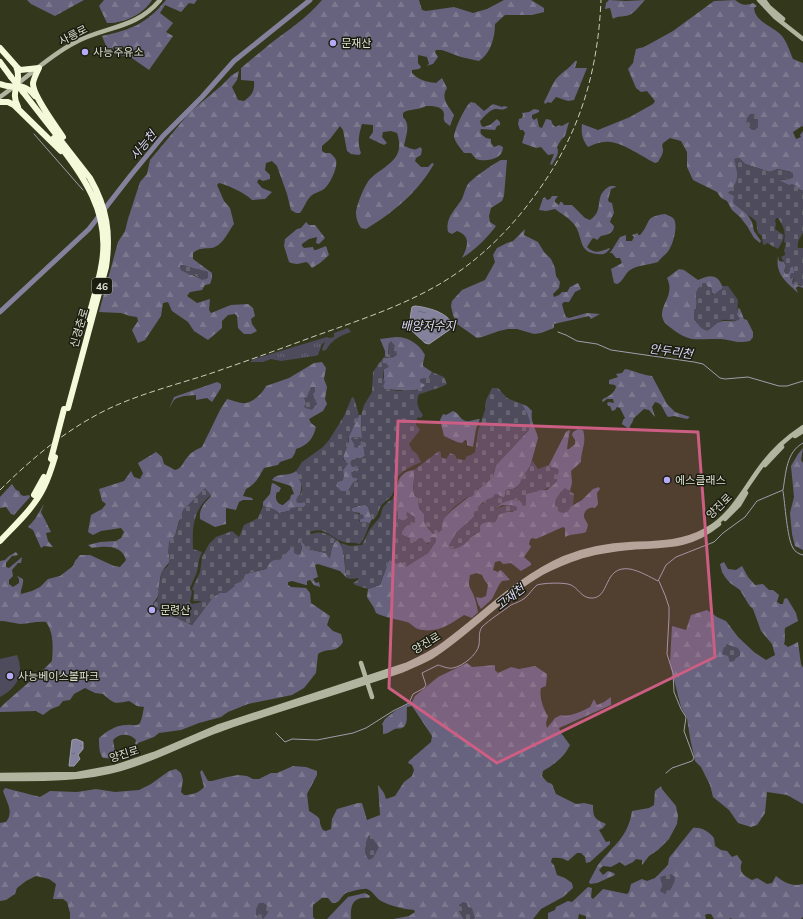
<svg xmlns="http://www.w3.org/2000/svg" width="803" height="919" font-family="Mulish,'Noto Sans KR',sans-serif">
  <style>
    .grass { fill: url(#grass-tufts) }
    .forest { fill: url(#forest-firs); fill-rule: evenodd }
    .cemetery { fill: url(#cemetery-stones) }
    .pitch { fill: #4d4b5c }
    .water { fill: url(#water-ripples); stroke: #9f9ead }
    .lines { fill: none; stroke-linecap: round; stroke-linejoin: round }
    .stream { stroke: #9f9ead; stroke-width: 1 }
    .river { stroke: #84819d; stroke-width: 5 }
    .secondary { stroke: #b1b5a0; stroke-width: 4.5 }
    .highway { stroke: #f4f9d9; stroke-width: 6 }
    .rail { stroke: #cacdbc; stroke-width: 1; stroke-dasharray: 6 3; stroke-linecap: butt }
    .highway-bridge { stroke: #f4f9d9; stroke-width: 6 }
    .marked { fill: #cc5e84; fill-opacity: 0.2; stroke: #cc5e84; stroke-width: 3; stroke-linejoin: round }
    .poi-dot { fill: #b7abf8; stroke: #1b1d11; stroke-width: 1.5 }
    .labels { text-anchor: middle; dominant-baseline: central; stroke-width: 3; stroke-linejoin: round; paint-order: stroke }
    .shield { fill: #1b1d11; stroke: #a4a697; stroke-width: 1 }
    .shield-label { font-size: 10px; font-weight: bold; fill: #dee1d1 }
    .street-label { font-size: 11px; fill: #dee1d1; stroke: #1b1d11 }
    .poi-label { font-size: 11px; fill: #dee1d1; stroke: #1b1d11; text-anchor: start }
    .water-label { font-size: 12px; font-style: italic; fill: #dfdbfb; stroke: #1b1d11 }
  </style>
  <defs>
    <pattern id="grass-tufts" width="24" height="20" patternUnits="userSpaceOnUse"><rect width="24" height="20" fill="#4d4b5c"/><path d="M3 7l-1-3M5 7V3M7 7l1-3M15 17l-1-3M17 17v-4M19 17l1-3" fill="none" stroke="#666572"/></pattern>
    <pattern id="forest-firs" width="22" height="20" patternUnits="userSpaceOnUse"><rect width="22" height="20" fill="#67637e"/><path d="M5 1l3.5 6h-7zM16 11l3.5 6h-7z" fill="#7c798f"/></pattern>
    <pattern id="cemetery-stones" width="16" height="16" patternUnits="userSpaceOnUse"><rect width="16" height="16" fill="#4d4b5c"/><path d="M2 7V4a2 2 0 0 1 4 0v3zM10 15v-3a2 2 0 0 1 4 0v3z" fill="#666572"/></pattern>
    <pattern id="water-ripples" width="26" height="14" patternUnits="userSpaceOnUse"><rect width="26" height="14" fill="#84819d"/><path d="M2 4q2-2 4 0t4 0M15 11q2-2 4 0t4 0" fill="none" stroke="#6d6c7c"/></pattern>
  </defs>
  <rect width="100%" height="100%" fill="#33371c"/>
  <!-- grass -->
  <path class="grass" d="M348,328L351,332C339,336 332,340 326,350L323,351L322,349L325,342L322,344L318,355L315,356L281,361L271,359L263,362H250L254,359L327,337L329,338L334,337V333Z"/>
  <!-- forest -->
  <path class="forest" d="M27,0H84L55,16L31,4Z
    M104,0H152C144,14 123,24 107,23L99,6Z
    M166,0H197L194,4L189,3L181,12L165,5L160,13L173,23L166,32L173,36L149,70L129,56L107,54L108,51L102,36C133,29 146,24 166,0Z
    M322,0H419L422,10L426,11L454,7L473,13L487,9L504,0H531L544,8V12L532,15H505L495,24C495,37 491,53 479,61L461,57L442,50H436L435,52L438,57L433,64L426,66L429,64L427,57L418,55V63L421,67L419,69L412,70V73C419,80 426,82 436,83L442,78L447,88C440,99 449,106 454,115L450,126C450,126 445,122 445,122C443,119 444,118 444,115C444,106 433,106 426,106C418,111 409,108 403,113V117C411,125 406,135 404,146C410,148 415,152 420,147L422,149L421,155L416,158L415,161L421,167H428L432,163L434,164C417,193 394,212 366,229L361,228C358,223 356,219 356,213C356,206 365,184 370,179C386,164 406,160 397,133L391,131L383,132L382,137L387,143L384,145L369,138L373,132V125L362,124C359,134 357,143 361,153L359,155L351,154L347,151L343,130L340,126L330,139L322,146V151L325,153H330C332,155 335,157 336,160C338,168 330,184 324,189C320,192 313,193 310,197C306,201 304,208 300,213H296L291,210L287,194L277,166L272,161L266,163L265,170L270,175V179L263,181L259,179L257,182L262,188L272,192L265,199L252,200C245,193 228,185 219,183L217,185L224,201L230,208L234,224C228,232 222,247 211,248C203,249 201,247 193,253V259L212,273V278L210,284L205,285L202,290L190,292L187,296L197,303L210,299L209,310L211,313L231,305L248,304L253,308L255,316L251,319L252,324L257,331L251,334H244L238,328L237,316L235,314L228,315L222,321V328L208,340L194,331L188,322L172,311L168,302L163,303L161,316L145,340L138,343L132,330L138,321L137,317L130,316L121,313L99,312L118,242L125,231L128,219L140,182L147,174L150,160L190,112L221,86L232,75L239,71L237,80L232,87L238,100L244,101C252,95 255,91 254,81L241,80V68C251,60 260,52 270,44C288,30 307,18 322,0ZM182,265L196,269L206,271L208,273V277L206,279C200,280 187,272 181,270L180,266Z
    M609,0L626,1L645,0C640,5 633,16 625,16C620,17 617,16 613,19L610,8L605,9L606,3Z
    M735,0C741,5 746,6 753,3L757,6L754,8C755,22 774,27 782,36C787,42 790,52 793,59L803,63V127L802,126L793,132L796,139L801,137L800,135L803,131V191L781,182L779,180L790,179L791,172L778,169L770,172L745,164L739,158L735,159L738,175L734,201L736,205L747,214L752,222L754,231L761,241L760,243L754,238L747,226L740,217L732,210L727,201L721,198L717,192L693,180L687,167V152L681,141L670,138L663,143L662,146C665,152 661,157 658,162L655,163C643,157 623,143 610,142C602,141 595,144 588,147C582,139 581,133 582,124L598,130L630,117L653,104L655,101L647,91L641,92L636,88L628,69L633,63L636,49L644,47L673,31L714,1Z
    M575,61H577L575,68H587L574,100L568,101L556,97L551,103L548,102L545,104L544,102C548,95 551,86 556,79C562,72 570,68 575,61Z
    M471,102L475,103L484,111L493,104L502,107L504,106L508,107C503,111 501,109 495,109C489,110 484,117 480,121L481,125L483,127L490,125L497,119L500,122V125L497,126L495,130L481,129C479,134 483,135 486,138L491,139V143L494,147L499,145L503,147C503,160 485,162 476,159L471,153H464C461,149 455,142 454,137C454,130 465,106 471,102Z
    M534,109L539,110V112L532,115V118L534,120L537,118L539,127L542,128L546,119L551,120L553,125L556,127L559,125L562,126L569,122L565,136L561,140L557,147C560,154 555,159 552,165L550,164L554,154L548,155L541,147L536,148L522,143L525,133L523,130H520L518,124L519,119L522,118L523,115L522,113L529,112Z
    M501,160H507L504,196L502,201L491,208L489,216L490,222L496,226C487,238 475,250 462,258C467,248 472,236 457,231L452,234L448,232C445,218 455,210 462,199C464,194 465,189 468,184C473,178 493,164 501,160Z
    M610,186H615L616,187L611,189L608,200L609,202L612,203L614,213L611,219L610,222L614,226C614,233 607,235 601,236L597,240L594,238L592,239L587,247C594,254 601,252 609,248L610,249C605,254 604,255 597,254C579,252 583,240 576,227C572,220 562,214 555,209L546,211L539,210L543,198L545,197L547,200L550,199L552,196H558L555,200V202L559,205L560,202H562L564,205H572L585,218L590,220C606,209 592,196 610,186Z
    M665,214C667,215 671,216 673,218C679,224 673,244 669,250C666,255 661,257 658,262C649,265 638,265 630,270C624,274 624,281 617,284L614,283L611,269L622,263L620,258H616L612,253H610L620,237L626,235V241H632L634,237L632,235L638,233V235H640C652,222 643,217 665,214Z
    M306,222L309,225H315L325,238L319,244L316,243L317,237L309,239L302,244V246L304,248L313,247L314,250H316L326,246L329,255L320,263L312,268L308,263L306,262C299,264 296,265 289,262L284,246L285,239L297,229L301,228Z
    M525,229L524,235L538,242L544,252L551,259L555,268L556,276L560,282L559,288L553,294L554,297L559,295L562,292H567L570,287L578,283L581,289L575,292L569,302H564L562,304L564,312L566,317L569,318L587,313L600,314L591,319L589,316L554,324V328L541,333L534,334L517,329H508L499,331L482,337L477,338L457,324L453,315L451,306L452,301L462,290L485,280L495,262L493,255L497,248L507,243L513,241Z
    M778,256L779,261L784,262L786,266L784,271L786,274L789,268L793,266L795,271L792,283L801,286L803,284V288L798,286L796,288L798,293C787,282 775,275 778,256Z
    M679,269L684,270L698,280C711,274 718,274 723,288L714,295L705,283C691,291 699,297 696,309L694,310V319L697,323L710,329C721,318 723,322 736,321L738,308L740,309L744,319L747,320L753,332V337L750,341C736,344 733,340 720,339C697,338 691,344 671,328C667,325 663,322 662,316C661,303 675,295 667,278Z
    M396,337C409,337 419,344 425,355L423,363V366L432,372C430,375 427,383 425,386C420,394 393,389 384,389L383,386L384,379V369L386,368L382,362L383,358L394,357L395,346L389,342L388,356H385V351L380,339Z
    M322,362L326,368L324,379L327,387L325,399L327,404L323,411L309,419L311,423L316,427C313,439 308,445 296,449L295,453L292,458L280,462L278,465L264,468C259,477 256,484 246,489L243,496L252,498L253,500H243L239,502L236,510L226,508V524L215,527L200,519C199,508 204,504 211,496L205,489L179,521L175,536L168,552C173,565 166,563 162,572C157,583 163,594 153,603V607L156,610H160L168,616L177,618L192,625L213,597L243,579L245,574L266,569L270,562L294,546L300,555L302,547L300,542L302,541L308,549L326,553L330,558C331,551 332,544 337,540C347,549 343,566 347,578L340,571L318,564L315,565L318,577L313,579L316,583L319,582L320,587L314,585L310,580L307,581V585H306L292,581L288,582V585L291,587L306,588L310,593L311,603L330,616L327,625L333,631L341,634L343,642C336,654 328,647 318,654L316,673L304,688L292,695L248,704L228,712L221,717L199,723L181,730L159,733L154,737L138,743L134,748L136,740C130,733 119,733 113,740L115,752L121,757L117,759L103,758C99,753 99,746 99,738C107,731 116,725 127,725C131,724 137,727 140,723C142,719 143,712 144,707L137,706L129,701C115,704 114,704 103,694L95,693L85,688L74,694L70,700L63,701L59,706L51,709L43,715L36,711L0,712V708C17,691 36,678 52,661C53,648 54,633 46,622C37,621 29,624 20,624C13,623 7,621 0,621V561L5,560L9,556L16,552L18,555L12,556L6,563V567L9,568L22,557L21,563H18L12,570L13,576L9,580V584L13,587L19,583V579L17,576L23,579C24,585 20,589 21,594L32,591L40,587L48,579L60,576L73,566L75,561L80,555H90L114,566L120,567L126,560C122,544 104,546 92,548L88,545L100,542L116,541L121,538L124,532L121,528L101,531L93,535L88,532L91,515L102,509L106,504L102,501L99,489L124,481L131,471L134,477L140,479L143,473L138,463L156,452L162,457L164,464L175,470C182,468 182,464 186,459C190,453 195,450 202,447L220,410L227,399C232,400 241,404 246,403C254,401 263,393 266,386L289,378L314,363Z
    M625,369C635,371 642,375 652,376L667,404L675,412L690,417L687,419L674,416L668,417C663,411 663,403 655,402L652,407L655,417L649,410L644,409L634,418L632,423L631,424L629,429L622,424L623,420L625,418L620,408L617,407L615,410L612,411L610,406H608L607,403L609,402L614,403L613,399H607L603,402L602,401L603,399C608,397 615,392 616,387L615,385L609,384V380L618,377L616,374L622,373Z
    M217,382L221,384V388L212,402L207,398L196,400V395L184,396L177,398L174,400L169,409L174,397Z
    M522,404L527,406L532,411C530,424 536,427 538,438L530,467L523,476L521,483L515,488L510,490L508,489L506,491L505,496L504,497L492,498L482,503L475,511L474,517L456,533L450,548C459,551 465,541 472,536C473,535 475,535 477,533C479,531 479,527 481,524C485,521 491,522 496,521C498,512 505,512 513,512L514,506L502,505L495,509L501,503L513,499L515,501L520,500L521,502H526V494L539,490H547L557,481V477L549,465L566,432L569,430L570,431L569,435L567,449H569L575,444V440L572,435L573,432L578,429L583,430C587,444 581,449 581,462L571,471L572,483L570,491L565,489L560,493L570,507L582,500L593,489L599,487L600,489L597,493L598,504L595,508C590,506 584,510 584,516C584,519 587,522 588,525L586,532C579,535 572,533 565,537V528L563,527L536,539L532,538L530,540L529,544L531,547L524,557L531,563V565L521,571L511,563L503,564L500,561L495,562L493,570L498,572L500,570L502,571L510,580L502,581L499,585L492,599L481,609L478,604L476,597L481,598L486,596L488,585L485,581L482,575L477,573L470,575C468,589 469,584 474,596C476,601 477,607 478,612L472,618L464,615C449,625 436,634 418,629C413,627 411,623 407,622C396,619 386,618 376,613L374,608L367,597L368,589L380,585L389,560L401,562L406,566L428,553L436,541C428,542 420,546 413,541C409,539 409,537 404,536V528L407,525L412,524L415,522L414,517L408,518L404,521L398,519L396,499H393L394,495L397,493C396,481 401,471 414,470V479L413,489L415,496L418,498L419,508L424,514L427,527L433,534L441,525L444,518L451,511L475,492L493,477L496,465L529,430C530,418 526,415 522,404Z
    M453,411C459,413 460,420 466,421C470,422 476,419 480,419L476,429L473,447L467,445V441L465,440L462,443L457,442L444,436L440,420L443,414L446,415Z
    M359,415H361L362,438L353,437L351,439L360,442L362,440L363,441L365,456L360,459L358,458L351,461L355,467L360,469L357,472L354,471L352,477L357,478L358,480L353,483L348,491L341,492L336,486L337,482L343,480L342,471L346,466L343,456L349,442C347,434 356,423 359,415Z
    M803,448L801,460L803,463V550L795,546L792,534L790,513L794,497L791,466L798,454Z
    M296,471C305,480 301,493 297,503L305,502L306,505L304,507L292,508L289,511L279,513L275,510L263,506V502L270,494L272,483L275,484L281,488L279,492H277C274,498 277,504 283,505L290,499L291,495L294,494L291,486L272,480C277,472 289,477 296,471Z
    M12,484L16,490L19,491L21,495L24,496L29,495L30,497L14,515L11,514L6,507L0,508V497Z
    M44,504L41,512L51,532L46,533L48,541L53,547L44,546L41,548L33,530L28,527L35,519Z
    M362,505H366L368,507L372,519L370,523L360,522V513L353,512L352,511V508Z
    M724,562L728,569L736,570L742,566L748,577L755,585L763,584L769,590H773L779,595L777,602L780,604H783L784,599L787,598L796,613L798,621L785,628C784,634 786,638 784,644L788,647L798,642L801,664L803,668V804L787,795L767,792L765,813L757,825L751,827L738,823L729,810L713,797L710,785L701,767L695,761L690,738L687,718L681,707L672,672L670,662L672,626L686,630L691,615L707,610L717,617L726,621L738,637L754,652L766,660L775,655L772,644L761,631L753,609L749,605L740,590L730,583L725,577L722,572L720,564Z
    M467,663L472,667L495,665V670L498,673L511,667L519,669L535,666L547,674L546,686L541,688C539,697 543,708 548,716L546,723L547,728L555,718L561,715C568,718 583,711 590,707L594,699L597,705L604,702L611,697V705L559,728L561,733L570,745C564,757 555,764 543,771L542,776L547,782L552,784L556,794L576,804L584,803L593,805C593,818 595,819 606,824L603,828L599,830L606,842L610,841V844L590,862L586,863L585,857L581,853H577L568,861C563,858 559,857 552,858L551,862L554,865L557,875L565,878L572,883L573,888L563,897L541,909L533,919H473L475,917L459,911L464,919H393L409,916L415,912L414,910C403,909 391,906 381,901C376,898 373,891 367,889C364,888 349,892 346,893C340,897 340,904 332,903L328,898H322L313,905V917L315,919H70V913L67,902L63,899H53L56,884L49,879L36,876L26,881L17,888L15,894L6,900L0,901V823L6,822C14,812 7,803 3,791L5,788L40,797L50,791L77,792L96,789L115,792L139,790L151,784L169,771L176,769L181,773L183,780L181,792L184,795C192,795 199,793 204,787L200,772L202,770L208,781H212L227,777L238,775L247,776L253,779H259L271,773H277L293,766L306,767L317,771V775L307,794L309,811C326,821 316,818 323,830L326,831L331,829L332,819L337,809L358,803H362L367,820L380,815L378,785L384,793L386,799L395,796L404,782L412,776L414,770L412,765L408,763L409,761L431,742L432,736L412,706L407,707C406,714 409,725 402,728C400,729 397,728 395,729C390,731 388,734 383,734V726L382,724L385,719L395,711L412,702L415,696L438,677Z
    M661,786L662,789L676,806L678,816L677,824L669,839L658,850L649,856L642,865V860L636,859L633,862L625,866L620,862L611,867L603,866L599,870L603,875L608,871L614,873L615,875L597,883L590,884L589,882C592,876 595,870 598,865C613,845 628,838 632,811L649,808L654,805L655,791Z
    M693,828C702,827 709,832 714,838L715,846L721,850L727,851L732,857L737,855L742,862C738,872 744,876 752,880L757,878L767,884L772,883L776,876C785,883 792,887 803,884V917L801,919H732L731,918L729,919H714L711,914H707L705,915L706,919H586V916L579,914L578,919H548V913L555,910L556,907L568,901L572,902L588,887L592,888L591,897L593,899L603,889L627,894L629,892L631,884L642,879L647,881L655,878L668,865L669,858Z
    M365,893L370,896L369,898C353,896 350,905 351,919H327L348,897Z"/>
  <!-- cemetery -->
  <path class="cemetery" d="M750,114H755L758,117V127L755,130H752L746,125L747,118Z
    M739,158L745,164L770,172L778,169L793,173V178L779,180L789,185L792,184L797,186L799,190L803,191C803,198 803,229 803,233C800,238 797,241 798,248H803V284L801,286L799,284L795,286L792,283L794,280L793,278L791,279L789,278L791,273H794L793,266L790,268V271L788,274H786L784,271L786,266L781,257L785,255V253L784,251L786,243L784,242C786,232 784,227 778,218H776L775,221L776,224L775,229L784,235L783,240L778,249L767,243L765,245L763,244L762,236L758,233L756,221L733,203L734,196L728,193C740,180 738,175 734,159Z
    M182,265L196,269L206,271L208,273V277L206,279L202,280L194,275H190L181,270L180,266Z
    M703,283H705L708,287H711L712,290V293L713,295L723,288L722,286H728L738,300L737,315L740,318L739,320C733,322 729,319 723,320C716,322 713,328 707,331L701,328L694,319V310L696,309C699,298 692,293 703,283Z
    M391,341L395,346L397,355C393,358 388,356 383,358L382,364L386,363L389,367L384,369L383,377L385,382L383,386L384,389C390,389 396,391 401,391C406,391 409,389 414,391L417,389H421L425,385L420,382V379L424,378L428,379L432,372L444,377L447,384L441,387L420,394H419C416,401 417,408 423,415L421,418L418,417L416,421V425L420,430L409,444L412,450L417,454L421,462C411,467 398,471 395,483C394,488 395,491 392,495C389,500 384,501 381,506C378,511 378,516 373,520L372,519L368,507L366,505L357,506L352,508V511C354,513 361,514 363,515L364,518L359,520L360,522L370,523L365,536L360,544C354,542 347,544 341,541C330,536 323,526 310,532L311,534C321,530 329,534 337,540C332,544 331,551 330,558L328,557L326,553L308,549L301,541L300,542L302,547L300,556L294,553L293,546L280,560C272,559 270,562 266,569L245,574L241,582L234,584L235,586L226,593H220L213,597L192,625L177,618L168,616L160,610H156L153,607V603L157,600L159,593L158,590L162,571L168,566L170,558L168,552L169,541L175,536L183,510L205,488L211,495C193,510 192,527 193,549L202,552L199,560L197,572L190,588L192,592L190,602L192,604L201,602V601H193L194,591L192,589L200,572L202,557L209,544L216,537L232,531L239,537L244,525L258,518L263,506L275,510L279,513L289,511L292,508L304,507L306,505L305,502H302L299,503H297L296,500L298,496L301,494C303,488 302,483 298,478V473L296,471L302,462L323,447L329,440L344,416L352,397L354,398L359,415L348,439L349,446L346,448L343,459L347,461L348,464L343,469L344,476L343,480L337,482L336,486L341,491H348L353,483L358,481L357,478L352,477L351,472H357L360,469L355,467H352L350,463L355,459L363,458L365,456L362,440L360,441L361,444L357,448L354,447V444L351,439L353,437L362,438L361,415L364,405L372,392L373,372L380,362L385,356H388L389,342Z
    M312,387H315V392L313,394L317,404L312,410L305,408L304,406L306,404L304,398L307,397L310,388Z
    M492,388H498L507,398L522,404L527,413L530,421L529,430L496,465L493,477L478,489L474,495L471,497L469,496C458,504 440,515 442,530L438,533L433,534L424,522V514L419,508L418,498C411,493 414,487 414,480C414,477 414,473 414,470L439,451L441,453V457L446,459L450,453L455,455L457,459L465,460L467,456L471,455L475,452L478,431L485,410L486,400Z
    M532,460L538,469L549,465L551,467L556,468L559,470C558,473 558,477 557,480C553,490 536,491 526,494V505L523,506L520,500L515,501L513,499L501,503L495,509C502,507 510,503 517,507V510C508,514 498,509 496,521L494,523C488,521 485,522 480,525V532C478,533 475,534 473,535C468,538 472,536 469,540C465,545 456,550 450,548L449,545L456,533L474,517L475,510L478,507L485,502L487,499L492,498L495,494H498L500,496L504,497L505,495V491L508,489C520,491 519,481 524,475C528,469 530,467 532,460Z
    M565,488L574,494L573,505L567,512C564,513 561,513 558,511C549,504 560,493 565,488Z
    M393,499H396L398,519C402,520 405,522 408,518L406,514L407,512L415,517V522L412,524L407,525L404,528V536L413,539L414,543L419,538H422L427,544L431,542L430,539L432,537L436,538V541L428,553L406,567L403,565L401,562L395,564L393,561L389,560L380,585L368,589L355,585L353,583L358,580V578L351,579L347,578L345,570V560L341,543L350,546L362,545L370,529L380,517L383,507L389,501Z
    M726,644L738,648L740,652V656L736,658L734,661L730,662L728,656L722,654L724,647Z
    M369,835L371,836L379,847L373,858L369,860C362,853 365,843 369,835Z
    M671,874L675,877C675,883 671,890 666,894L663,893L660,891L662,886L660,877Z
    M463,902L467,903L468,907L472,908L475,918L473,919H464L459,911V905Z
    M259,903H264C271,908 269,913 263,919L259,918L256,915V909Z"/>
  <!-- pitch -->
  <path class="pitch" d="M17,655C25,674 17,688 0,697V659Z"/>
  <!-- water -->
  <path class="water" d="M415,306C426,307 453,313 452,328L429,344L425,343L410,329C409,326 411,311 412,307Z
    M76,739L83,742V749L78,755L80,759L74,766H69L72,740Z"/>
  <g class="lines">
    <!-- stream -->
    <path class="stream" d="M34,134L83,190
      M558,332L566,335L577,341L597,344L611,350L694,362L703,364L720,378L725,379L748,377L779,386H787L803,381
      M783,491C785,503 787,538 793,548C795,552 799,554 803,555
      M659,581L665,595L669,607V617L667,654L673,673L674,692L681,709L686,717L684,731L694,758L692,761L672,768L666,773
      M276,733L285,742L292,739L317,740L353,733L366,728L393,711L409,703L413,694L424,688L426,685L422,673L438,665C442,666 448,669 453,668C463,666 477,655 479,645C480,638 478,633 482,627C489,620 503,611 511,605C516,603 521,601 525,598C529,595 533,588 537,585C543,583 565,582 571,585C578,588 581,597 590,598C611,600 602,565 630,569C640,571 650,577 658,581L666,565L676,557L714,542L723,533L745,517L757,501L783,490C786,473 786,452 803,443"/>
    <!-- river -->
    <path class="river" d="M0,312L89,229L131,175L163,136L202,97L234,61L310,0"/>
    <!-- secondary -->
    <path class="secondary" d="M759,0L775,17L803,39
      M764,0L769,7L783,19
      M0,97C25,80 47,57 74,43C104,26 135,30 160,0
      M795,436L803,431
      M765,465L782,447
      M725,519L739,505L746,493
      M361,663L372,697
      M0,775L77,774L115,767L154,754L217,727L406,665C419,659 432,653 444,644C484,615 518,578 564,558C586,549 609,545 632,544C658,543 683,543 706,530C733,515 745,487 763,464C774,449 788,437 803,427
      M0,779C41,779 81,780 120,769C157,759 191,739 227,727C286,707 345,690 403,670C412,666 422,662 431,657C468,634 497,600 535,577C546,570 558,565 571,560C588,553 608,550 627,548C664,545 688,549 719,524"/>
    <!-- highway -->
    <path class="highway" d="M0,48L16,66L20,70L39,68C37,72 34,78 33,83C32,95 56,126 63,137
      M0,62L11,77
      M16,66C23,84 9,90 18,107
      M0,84C14,91 21,79 35,96
      M23,92L90,178C107,208 111,233 106,267L68,408
      M0,102H8L14,105L61,151
      M54,138C83,176 110,211 102,262C99,282 93,300 88,319
      M34,495L44,477
      M0,541C16,524 34,508 44,487C49,477 52,467 55,457"/>
    <!-- rail -->
    <path class="rail" d="M0,490C32,458 66,430 106,410C139,394 175,385 209,374C244,362 280,349 315,336C357,321 400,307 438,285C478,262 512,228 538,191C580,133 598,71 601,0"/>
    <!-- highway-bridge -->
    <path class="highway-bridge" d="M11,77L23,92
      M51,459L64,409"/>
  </g>
  <!-- marked area -->
  <path class="marked" d="M398,421L698,432L715,657L497,763L389,688Z"/>
  <!-- markers -->
  <g class="poi-dot">
    <circle cx="333" cy="43" r="4"/>
    <circle cx="85" cy="52" r="4"/>
    <circle cx="667" cy="480" r="4"/>
    <circle cx="152" cy="610" r="4"/>
    <circle cx="10" cy="676" r="4"/>
  </g>
  <g class="labels">
    <!-- shield labels -->
    <rect class="shield" x="92" y="278" width="20" height="16" rx="3"/>
    <g class="shield-label">
      <text x="102" y="286">46</text>
    </g>
    <!-- street labels -->
    <g class="street-label">
      <text transform="translate(73 35) rotate(-27)">사릉로</text>
      <text transform="translate(79 328) rotate(-74)">신경춘로</text>
      <text transform="translate(719 506) rotate(-45)">양진로</text>
      <text transform="translate(426 643) rotate(-31)">양진로</text>
      <text transform="translate(124 754) rotate(-17)">양진로</text>
    </g>
    <!-- poi labels -->
    <g class="poi-label">
      <text x="341" y="43">문재산</text>
      <text x="93" y="52">사능주유소</text>
      <text x="675" y="480">에스클래스</text>
      <text x="160" y="610">문령산</text>
      <text x="18" y="676">사능베이스볼파크</text>
    </g>
    <!-- water labels -->
    <g class="water-label">
      <text transform="translate(143 145) rotate(-51)">사능천</text>
      <text x="428" y="325">배양저수지</text>
      <text transform="translate(671 351) rotate(8)">안두리천</text>
      <text transform="translate(510 597) rotate(-38)">고재천</text>
    </g>
  </g>
</svg>
